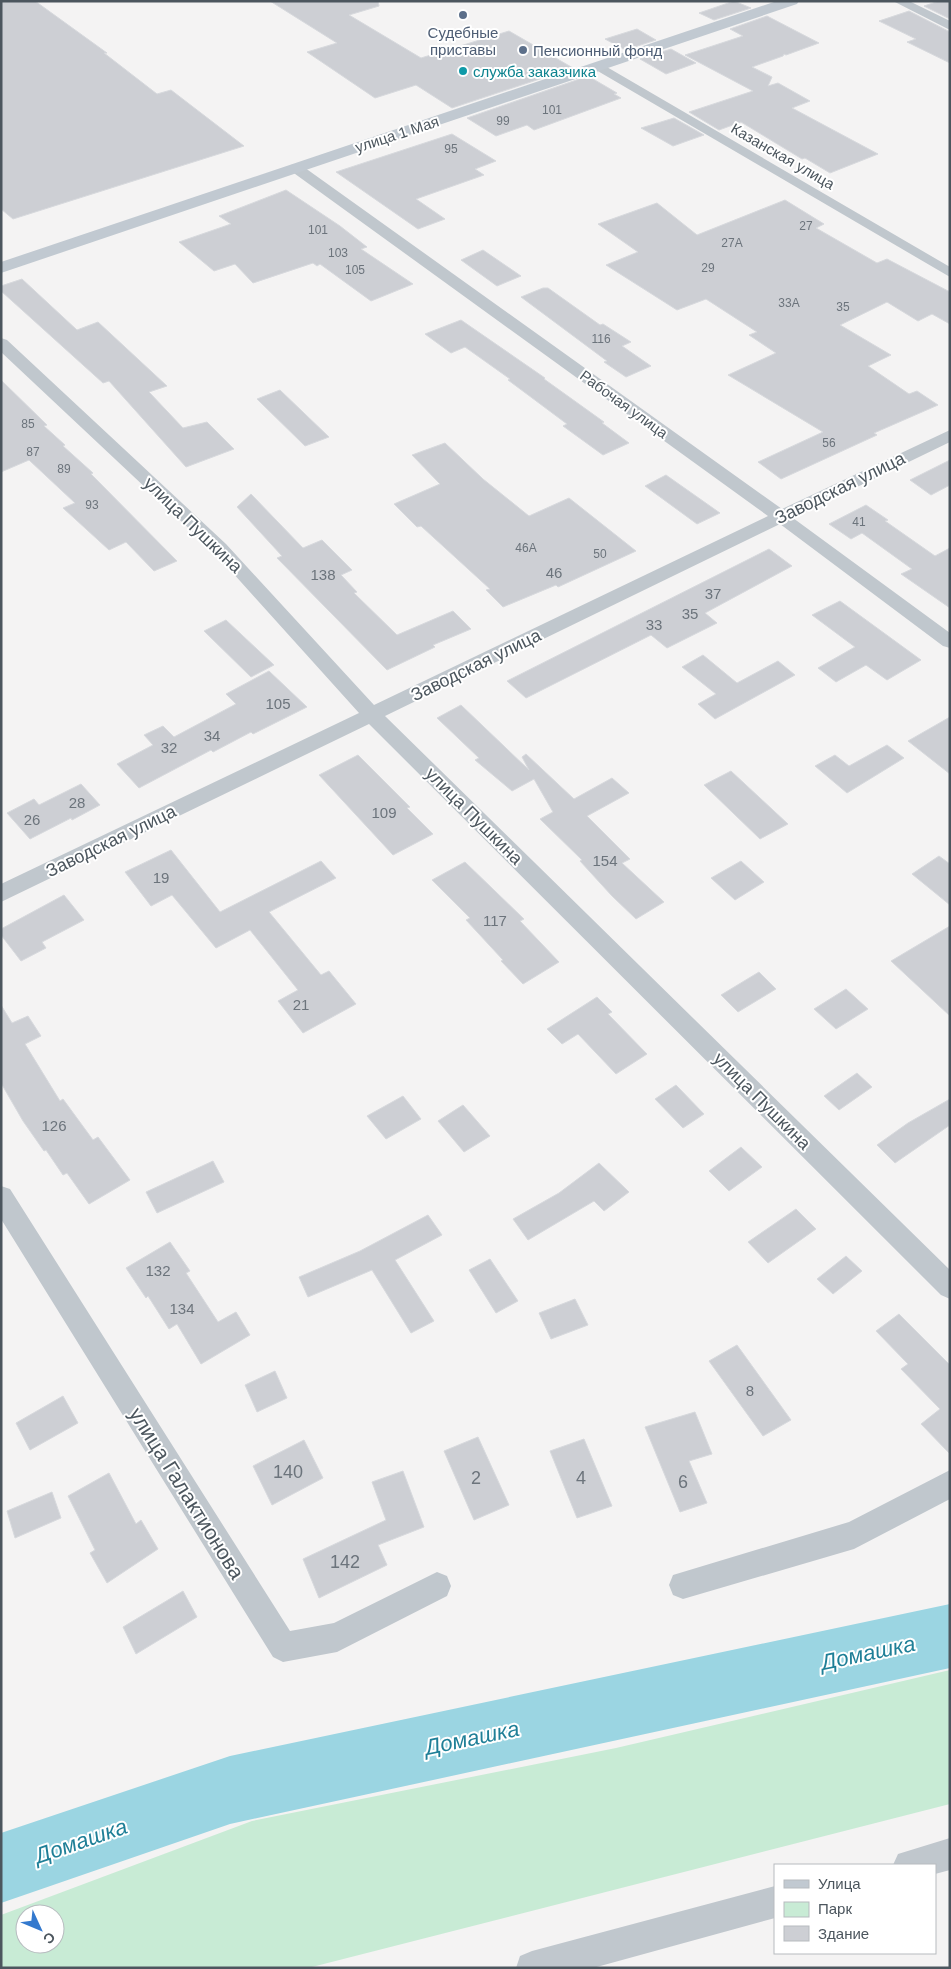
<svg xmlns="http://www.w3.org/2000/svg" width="951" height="1969" font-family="Helvetica,sans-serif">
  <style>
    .green { fill: #c8ebd5; fill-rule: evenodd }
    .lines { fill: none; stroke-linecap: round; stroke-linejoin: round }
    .river { fill: #9bd5e2; fill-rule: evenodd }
    .building { fill: #cdcfd4; stroke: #d7d9dd }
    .street { fill: #c0c7cd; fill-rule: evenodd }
    .secondary { fill: #c1c9d1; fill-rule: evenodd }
    .service-dot { fill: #5c6f8a; stroke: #fff; stroke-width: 2 }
    .culture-dot { fill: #0f9aa8; stroke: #fff; stroke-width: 2 }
    .labels { text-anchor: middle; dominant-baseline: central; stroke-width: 4; stroke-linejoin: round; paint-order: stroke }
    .far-number-label { font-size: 12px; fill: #6c747c }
    .far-service-label { font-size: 15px; fill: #4e5e75; stroke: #fff }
    .far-culture-label { font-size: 15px; fill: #0d838f; stroke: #fff; text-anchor: start }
    .far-street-label { font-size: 15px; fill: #4c565e; stroke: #fff }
    .number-label { font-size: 15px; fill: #6c747c }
    .street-label { font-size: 18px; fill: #4c565e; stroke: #fff }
    .near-number-label { font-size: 18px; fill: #6c747c }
    .near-street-label { font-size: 21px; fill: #4c565e; stroke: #fff }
    .near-water-label { font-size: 22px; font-style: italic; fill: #1f7f97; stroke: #fff }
  </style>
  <rect width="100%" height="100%" fill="#f4f3f3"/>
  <!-- green -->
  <path class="green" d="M950,1670V1804L308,1968H1V1915L252,1821L616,1748ZM25,1914H55V1944H25Z"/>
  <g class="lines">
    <!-- river -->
    <path class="river" d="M950,1604V1668L230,1824L1,1903V1833L230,1756Z"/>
  </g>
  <!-- building -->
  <path class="building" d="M1,1H35L107,53H104L157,94L171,90L244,146L13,219L1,209Z
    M270,1H378L379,6L349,15L421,58L509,31L573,68L452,108L416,85L375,98L307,52L337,43Z
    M734,1L751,8L714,20L699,13Z
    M939,1H950V19L924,6Z
    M909,11L950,32V63L907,42L916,39L879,21Z
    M767,16L819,43L786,55L784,54L783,56L752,67L772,77L768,86L778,83L810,101L792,108L878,154L830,173L805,158L802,159L741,122L719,130L689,112L753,91L685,55L743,36L730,29Z
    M637,29L656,40L625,50L605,39Z
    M671,49L696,63L666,74L640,59Z
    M588,76L617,93L614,94L621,98L534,130L527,125L496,136L467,118Z
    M674,118L704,135L673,146L641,128Z
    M452,134L496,161L475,169L484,175L416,199L445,219L418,229L336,172Z
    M286,190L340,226L367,247L361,249L413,284L371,301L320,264L317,266L313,263L253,283L235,264L214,271L179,242L231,224L219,216Z
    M785,200L824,224L816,228L877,263L887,259L950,292V324L932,314L918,321L887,302L840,325L891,355L868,366L909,394L917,391L938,405L874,433L877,435L781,479L758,462L823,432L728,375L776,353L749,335L757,332L706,299L677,310L606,265L638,252L598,224L657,203L697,235Z
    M483,250L521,276L497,286L461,260Z
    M22,279L77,330L98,322L167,386L149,392L183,428L207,422L234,449L186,467L109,381L103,383L1,291V286Z
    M543,288H548L600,325L603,324L631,342L622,346L651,366L626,377L604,362L607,361L521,297Z
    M461,320L545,378L544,379L604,422L602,423L629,443L603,455L563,426L567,424L508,380L510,379L465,347L451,353L425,334Z
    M1,380L47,425L44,426L65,445L63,446L93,473L91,474L177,561L154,571L126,542L109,550L63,508L75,503L29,460L1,472Z
    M280,390L329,437L305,446L257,399Z
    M445,443L483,479L529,516L569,498L636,551L558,587L556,585L503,607L486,590L490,589L421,526L417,527L394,504L440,484L412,455Z
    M950,460V485L931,495L910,480Z
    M666,475L720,513L697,524L645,486Z
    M251,494L303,548L322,540L352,570L341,575L357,592L354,593L397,635L453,611L471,629L433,645L435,647L387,670L277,558L282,556L237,507Z
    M866,505L888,520L885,521L935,556L950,548V608L901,574L912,569L862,533L851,539L829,524Z
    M769,549L792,566L705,613L717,623L667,648L651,635L526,698L507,681Z
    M840,601L921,660L887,680L866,665L836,682L818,668L855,647L812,615Z
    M226,620L274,665L251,677L204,631Z
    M703,655L737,683L778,661L795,675L715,719L698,704L716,694L682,667Z
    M269,671L307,707L253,734L251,732L213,752L211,750L139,788L117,764L153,745L144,735L163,726L174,737L236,704L226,694Z
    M461,705L529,770L522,757L526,754L574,799L612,778L629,793L587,816L630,859L622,863L664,902L636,919L612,896L580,861L582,860L540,819L553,812L534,779L512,791L475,760L479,758L437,718Z
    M950,717V774L908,741Z
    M887,745L904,758L847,793L815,766L835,755L849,766Z
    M358,755L410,807L407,808L433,834L393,855L319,775Z
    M731,771L788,824L760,839L704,785Z
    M81,784L100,805L72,820L71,818L30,839L7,813L34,799L39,805Z
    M171,850L220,912L321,861L336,878L269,912L321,975L329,971L356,1004L303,1033L278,1001L298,990L250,930L216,948L172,895L151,906L125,872Z
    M939,856L950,864V905L912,874Z
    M741,861L764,882L735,900L711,878Z
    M465,862L524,919L520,921L559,962L523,984L501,961L503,960L466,920L470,918L432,880Z
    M64,895L84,920L42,942L46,948L21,961L1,935V929Z
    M950,926V1016L891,961Z
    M759,972L776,989L738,1012L721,995Z
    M846,989L868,1009L836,1029L814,1009Z
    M597,997L612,1012L608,1014L647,1054L616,1074L578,1034L562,1044L547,1029Z
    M1,1005L12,1023L28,1016L41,1036L25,1044L60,1101L63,1099L93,1140L98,1137L130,1180L89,1204L67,1173L63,1175L46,1150L44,1151L23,1121L1,1083Z
    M857,1073L872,1087L839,1110L824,1096Z
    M676,1085L704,1114L683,1128L655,1099Z
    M403,1096L421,1119L386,1139L367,1116Z
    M950,1099V1125L895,1163L877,1145L908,1123Z
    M463,1105L490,1136L464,1152L438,1121Z
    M741,1147L762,1167L729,1191L709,1171Z
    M213,1161L224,1182L157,1213L146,1192Z
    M599,1163L629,1192L604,1211L594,1201L528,1240L513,1219L559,1193Z
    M796,1209L816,1229L768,1263L748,1242Z
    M428,1215L442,1235L395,1260L434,1321L411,1333L372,1270L308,1297L299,1277L360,1251Z
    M170,1242L190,1271L186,1273L218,1322L236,1312L250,1335L201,1364L177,1324L169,1329L148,1296L146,1298L126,1268Z
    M846,1256L862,1271L833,1294L817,1279Z
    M490,1259L518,1301L496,1313L469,1270Z
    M575,1299L588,1325L551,1339L539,1313Z
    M899,1314L950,1365V1454L921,1424L940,1409L901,1369L908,1364L876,1331Z
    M737,1345L791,1420L763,1436L709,1361Z
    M275,1371L287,1398L257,1412L245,1385Z
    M63,1396L78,1423L30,1450L16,1423Z
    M695,1412L712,1454L689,1461L707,1503L680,1512L645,1427Z
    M478,1437L509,1505L474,1520L444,1451Z
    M584,1439L612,1506L577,1518L550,1451Z
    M304,1440L323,1478L272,1505L253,1466Z
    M403,1471L424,1527L378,1545L387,1565L319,1598L303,1559L386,1520L372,1482Z
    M109,1473L136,1524L141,1520L158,1549L107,1583L90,1553L95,1550L68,1496Z
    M52,1492L61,1518L15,1538L7,1511Z
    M183,1591L197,1617L136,1654L123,1627Z"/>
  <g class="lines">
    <!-- street -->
    <path class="street" d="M893,1H909L950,21V30Z
      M600,63L950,267V277L596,70L594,67L596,64Z
      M296,164L301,165L782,509L950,430V442L793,518L950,633V648L943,646L780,524L385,716L950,1270V1299L941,1295L369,724L1,902V884L359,713L214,552L1,352V338L7,340L226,544L374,705L768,516L291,171L289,168L291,165Z
      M1,1186L10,1189L290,1631L334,1623L437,1572L447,1576L451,1586L447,1596L337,1652L283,1662L273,1657L1,1219Z
      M950,1470V1499L854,1549L683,1599L673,1595L669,1585L673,1575L849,1522Z
      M950,1838V1870L935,1874V1865H893L898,1854Z
      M775,1886V1918L593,1968H516L520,1956L532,1951Z"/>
    <!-- secondary -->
    <path class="secondary" d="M777,1H799L797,4L1,273V262Z"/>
  </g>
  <!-- markers -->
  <g class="service-dot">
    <circle cx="463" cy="15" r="5"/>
    <circle cx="523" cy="50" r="5"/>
  </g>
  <circle class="culture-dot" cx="463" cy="71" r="5"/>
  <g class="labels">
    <!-- far-number labels -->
    <g class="far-number-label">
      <text x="552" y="110">101</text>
      <text x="503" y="121">99</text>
      <text x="451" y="149">95</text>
      <text x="806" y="226">27</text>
      <text x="318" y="230">101</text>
      <text x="732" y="243">27А</text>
      <text x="338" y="253">103</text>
      <text x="708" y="268">29</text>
      <text x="355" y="270">105</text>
      <text x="789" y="303">33А</text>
      <text x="843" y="307">35</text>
      <text x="601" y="339">116</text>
      <text x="28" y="424">85</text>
      <text x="829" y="443">56</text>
      <text x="33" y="452">87</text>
      <text x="64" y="469">89</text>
      <text x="92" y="505">93</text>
      <text x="859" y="522">41</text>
      <text x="526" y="548">46А</text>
      <text x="600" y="554">50</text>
    </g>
    <!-- far-service labels -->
    <g class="far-service-label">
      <text x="463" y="32">Судебные<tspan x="463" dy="17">приставы</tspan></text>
      <text x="533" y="50" text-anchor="start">Пенсионный фонд</text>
    </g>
    <!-- far-culture labels -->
    <g class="far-culture-label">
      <text x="473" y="71">служба заказчика</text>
    </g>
    <!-- far-street labels -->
    <g class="far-street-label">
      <text transform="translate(397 134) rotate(-18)">улица 1 Мая</text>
      <text transform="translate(783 156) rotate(30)">Казанская улица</text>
      <text transform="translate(624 404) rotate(36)">Рабочая улица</text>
    </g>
    <!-- number labels -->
    <g class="number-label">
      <text x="554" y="572">46</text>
      <text x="323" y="574">138</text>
      <text x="713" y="593">37</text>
      <text x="690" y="613">35</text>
      <text x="654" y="624">33</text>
      <text x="278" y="703">105</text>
      <text x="212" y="735">34</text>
      <text x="169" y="747">32</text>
      <text x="77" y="802">28</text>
      <text x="384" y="812">109</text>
      <text x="32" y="819">26</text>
      <text x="605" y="860">154</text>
      <text x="161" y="877">19</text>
      <text x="495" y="920">117</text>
      <text x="301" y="1004">21</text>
      <text x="54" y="1125">126</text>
      <text x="158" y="1270">132</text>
      <text x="182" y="1308">134</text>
      <text x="750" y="1390">8</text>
    </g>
    <!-- street labels -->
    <g class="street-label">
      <text transform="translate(840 488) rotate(-26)">Заводская улица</text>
      <text transform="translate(193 525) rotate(44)">улица Пушкина</text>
      <text transform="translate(476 665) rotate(-26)">Заводская улица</text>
      <text transform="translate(474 816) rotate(45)">улица Пушкина</text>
      <text transform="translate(111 841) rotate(-26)">Заводская улица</text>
      <text transform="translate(762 1101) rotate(45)">улица Пушкина</text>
    </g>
    <!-- near-number labels -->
    <g class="near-number-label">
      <text x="288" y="1472">140</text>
      <text x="476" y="1478">2</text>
      <text x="581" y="1478">4</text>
      <text x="683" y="1482">6</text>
      <text x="345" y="1562">142</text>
    </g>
    <!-- near-street labels -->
    <g class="near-street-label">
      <text transform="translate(187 1493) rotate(58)">улица Галактионова</text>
    </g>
    <!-- near-water labels -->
    <g class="near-water-label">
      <text transform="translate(868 1653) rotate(-12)">Домашка</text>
      <text transform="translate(472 1738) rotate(-12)">Домашка</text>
      <text transform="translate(81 1841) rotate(-19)">Домашка</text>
    </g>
  </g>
  <!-- border -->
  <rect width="951" height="1969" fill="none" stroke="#4c565e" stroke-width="5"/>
  <!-- legend -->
  <rect x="774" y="1864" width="162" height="90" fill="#ffffff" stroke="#b7bbbf"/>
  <rect x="784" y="1880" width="25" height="8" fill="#c1c9d1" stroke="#b7bbbf"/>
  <text x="818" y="1889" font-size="15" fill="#4c565e">Улица</text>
  <rect x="784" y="1902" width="25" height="15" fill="#c8ebd5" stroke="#b7bbbf"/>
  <text x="818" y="1914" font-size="15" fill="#4c565e">Парк</text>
  <rect x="784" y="1926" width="25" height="15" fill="#cdcfd4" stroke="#b7bbbf"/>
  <text x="818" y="1939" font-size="15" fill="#4c565e">Здание</text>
  <!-- north arrow -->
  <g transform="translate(40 1929) rotate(134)"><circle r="24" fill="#ffffff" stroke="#b7bbbf"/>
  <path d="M0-4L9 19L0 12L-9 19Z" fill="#3379ce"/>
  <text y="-8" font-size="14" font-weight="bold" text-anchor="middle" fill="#4c565e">С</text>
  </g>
</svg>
